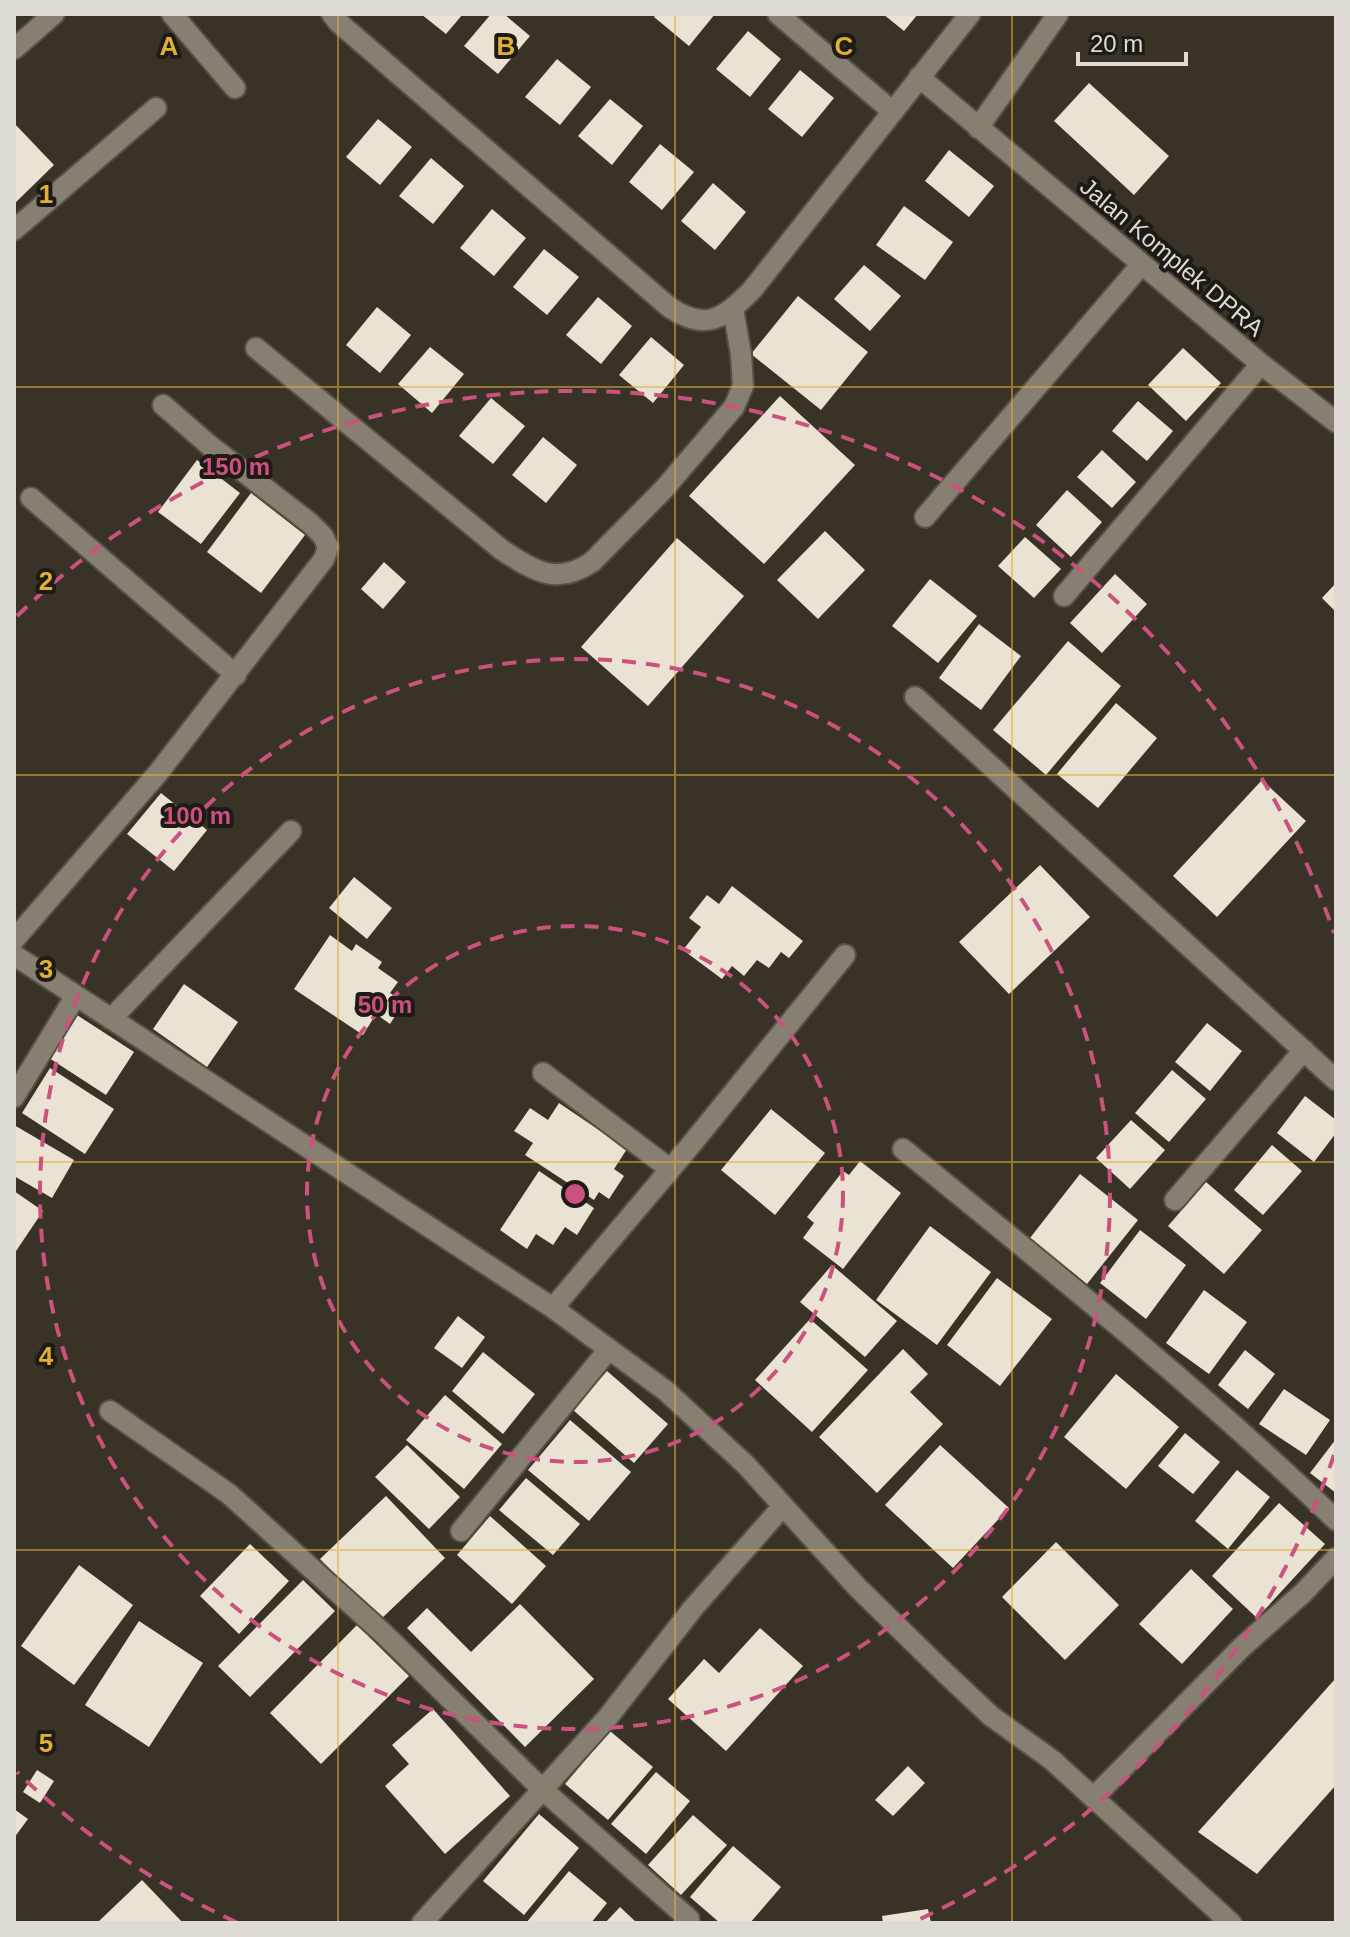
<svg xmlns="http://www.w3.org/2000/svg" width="1350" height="1937" font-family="Helvetica,sans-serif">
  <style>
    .building { fill: #eae2d2 }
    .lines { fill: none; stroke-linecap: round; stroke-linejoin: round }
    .street-casing { stroke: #565146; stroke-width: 24 }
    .street { stroke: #878072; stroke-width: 20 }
    .grid { fill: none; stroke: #e0b034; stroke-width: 2; stroke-opacity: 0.55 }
    .ring { fill: none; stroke: #cb527f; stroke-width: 4; stroke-dasharray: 14 10 }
    .labels { text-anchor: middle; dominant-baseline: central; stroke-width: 8; stroke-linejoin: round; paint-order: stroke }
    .street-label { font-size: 24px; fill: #dfdbd4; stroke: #1e1b16 }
    .grid-label { font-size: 26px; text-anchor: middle; font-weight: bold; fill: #e0b034; stroke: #1e1b16; stroke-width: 8; stroke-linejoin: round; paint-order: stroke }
    .centre { fill: #cb527f; stroke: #1e1b16; stroke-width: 4 }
    .ring-label { font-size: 24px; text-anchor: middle; font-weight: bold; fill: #cb527f; stroke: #1e1b16; stroke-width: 8; stroke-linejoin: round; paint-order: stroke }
  </style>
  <rect width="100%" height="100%" fill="#393327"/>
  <!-- building -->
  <path class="building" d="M421,14H463L446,34Z
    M491,14H504L530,36L498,74L464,46Z
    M657,14H715L689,46L654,17Z
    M883,14H918L904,31Z
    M748,31L781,59L750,97L716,69Z
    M557,59L591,87L560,125L525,97Z
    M800,70L834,98L802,137L768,109Z
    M1089,83L1169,156L1134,195L1054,121Z
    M610,99L643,126L612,165L578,136Z
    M378,119L412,147L380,185L346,157Z
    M14,123L54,165L14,204Z
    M660,144L694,172L662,210L629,182Z
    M949,150L994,186L969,217L925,181Z
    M431,158L464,186L433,224L399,196Z
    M713,183L746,212L715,250L681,221Z
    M904,206L953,242L925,280L876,245Z
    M492,209L526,238L494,276L460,248Z
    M544,249L579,277L547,315L513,287Z
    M864,265L901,296L870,331L834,299Z
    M798,296L868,352L821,410L751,354Z
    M598,297L632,326L601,364L566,335Z
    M377,307L411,335L380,373L346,345Z
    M651,337L684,365L653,403L619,375Z
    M430,347L464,374L432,413L398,384Z
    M1183,348L1221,383L1186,421L1148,385Z
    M780,396L855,465L764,564L689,496Z
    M491,398L525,426L493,464L459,436Z
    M1138,401L1173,431L1147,461L1112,431Z
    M543,437L577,465L546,503L512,475Z
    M1102,450L1136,482L1112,508L1077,477Z
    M197,460L240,493L201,544L158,512Z
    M1067,490L1102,522L1071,557L1036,525Z
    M251,493L305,535L261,593L207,552Z
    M825,531L865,570L818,619L777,580Z
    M1025,537L1061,569L1034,598L998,566Z
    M677,538L744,596L648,706L581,647Z
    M384,562L406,582L383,609L361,589Z
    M1115,574L1147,604L1102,653L1070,623Z
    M930,579L977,616L938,663L892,626Z
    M1336,583V612L1322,598Z
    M979,624L1021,656L981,710L939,678Z
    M1068,641L1121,686L1046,775L993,730Z
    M1116,703L1157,738L1098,808L1057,774Z
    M1262,780L1306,821L1217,917L1173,876Z
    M161,793L207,830L174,871L127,834Z
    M1040,865L1090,917L1009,994L959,942Z
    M354,877L392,908L367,939L329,908Z
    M732,886L803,941L789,958L781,952L769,968L757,960L744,976L732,966L722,979L683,950L701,927L689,918L707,895L719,904Z
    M330,935L352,951L356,944L382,962L378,968L398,982L390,993L404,1002L390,1024L376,1014L363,1035L294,989Z
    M184,984L238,1022L207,1067L153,1029Z
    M77,1015L134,1052L106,1095L49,1058Z
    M1207,1023L1242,1051L1210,1091L1175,1062Z
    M50,1068L114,1109L85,1154L22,1113Z
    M1172,1070L1206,1099L1169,1142L1135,1113Z
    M1305,1096L1336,1120V1133L1314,1162L1277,1133Z
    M559,1103L627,1149L614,1169L624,1176L609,1199L599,1192L594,1200L525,1155L533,1143L514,1131L530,1108L548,1120Z
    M771,1109L825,1153L775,1215L721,1170Z
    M1131,1120L1165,1150L1130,1189L1096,1158Z
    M14,1125L74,1160L52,1198L14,1176Z
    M1272,1145L1302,1171L1263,1215L1234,1190Z
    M860,1161L901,1193L843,1269L803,1238L814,1223L807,1217L843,1171L849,1175Z
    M539,1171L594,1208L577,1235L565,1227L553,1245L536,1234L527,1249L500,1230Z
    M1080,1174L1138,1220L1087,1284L1030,1238Z
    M1206,1182L1262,1230L1224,1274L1168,1226Z
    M14,1191L43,1211L14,1254Z
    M930,1226L991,1272L937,1345L876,1300Z
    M1140,1230L1186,1265L1146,1319L1100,1283Z
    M832,1265L897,1321L865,1357L800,1302Z
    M997,1278L1052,1319L1000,1386L947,1345Z
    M1204,1290L1247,1322L1209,1374L1166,1343Z
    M458,1316L485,1337L462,1368L434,1348Z
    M810,1319L868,1370L812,1432L755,1380Z
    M903,1349L928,1374L910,1392L943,1424L877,1493L819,1437Z
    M1245,1350L1275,1374L1248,1409L1218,1385Z
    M483,1352L535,1394L503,1434L452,1391Z
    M607,1371L668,1424L634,1463L573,1410Z
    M1116,1374L1179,1427L1126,1489L1064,1437Z
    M1284,1389L1330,1420L1306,1455L1259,1424Z
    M445,1395L502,1444L464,1489L406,1440Z
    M570,1420L631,1472L589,1521L528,1470Z
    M1185,1433L1220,1462L1193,1494L1158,1466Z
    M1336,1439V1493L1310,1473Z
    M407,1445L460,1497L429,1529L375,1477Z
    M940,1445L1009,1508L953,1568L885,1505Z
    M1237,1470L1270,1497L1228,1549L1195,1521Z
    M526,1478L580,1524L553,1555L499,1510Z
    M386,1496L445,1558L380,1620L320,1559Z
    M1279,1503L1325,1544L1257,1618L1212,1576Z
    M490,1516L546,1566L512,1604L457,1555Z
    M1056,1542L1119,1605L1065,1660L1002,1597Z
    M250,1544L289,1581L239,1634L200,1596Z
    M79,1565L133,1605L74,1685L21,1646Z
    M1191,1569L1233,1609L1182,1664L1139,1624Z
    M303,1580L335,1611L250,1697L218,1666Z
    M520,1604L594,1679L525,1747L407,1628L427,1608L471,1652Z
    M139,1621L203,1663L149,1747L85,1705Z
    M357,1625L409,1676L321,1764L270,1713Z
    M760,1628L803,1666L726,1751L668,1699L704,1659L719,1673Z
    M1336,1678V1785L1257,1874L1198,1832Z
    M433,1709L510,1796L445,1854L385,1786L409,1764L392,1745Z
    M610,1731L653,1767L608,1820L565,1784Z
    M908,1766L925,1783L893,1816L875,1800Z
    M37,1770L54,1781L40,1803L23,1792Z
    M656,1772L690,1801L646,1854L611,1824Z
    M14,1809L28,1819L14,1838Z
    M539,1814L579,1848L524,1915L483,1881Z
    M693,1815L727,1845L681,1895L648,1865Z
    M733,1846L781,1887L750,1923H720L690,1897Z
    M569,1871L607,1903L591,1923H526Z
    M142,1880L183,1923H97Z
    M620,1907L637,1923H605Z
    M928,1909L931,1923H883L882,1916Z"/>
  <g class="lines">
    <!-- street casing -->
    <g class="street-casing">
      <path id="street" d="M172,14L235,88
        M332,14L339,23L669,307C706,332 723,319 752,290L970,14
        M778,14L892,111
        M14,49L54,14
        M919,77L1261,364L1336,422
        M978,128L1058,14
        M14,230L156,108
        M256,348L502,550C535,571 556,586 592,562L664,489L734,407L743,386L741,354L733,309
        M31,498L236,675
        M925,517L1141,265
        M1064,596L1261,364
        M915,697L1336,1080
        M14,940L158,773L324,559L328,547L323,536L310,523L209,445L163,405
        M14,955L553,1308L666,1391L746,1465L857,1587L944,1672L991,1716L1052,1760L1231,1923
        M111,1019L291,831
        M543,1073L670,1169
        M14,1097L75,997
        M903,1149C1050,1269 1199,1388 1336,1520
        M1175,1200L1304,1050
        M553,1308L690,1146L845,955
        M110,1411L229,1494L383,1633L542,1789L689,1919
        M461,1531L609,1349
        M1094,1797L1242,1647L1303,1593L1336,1558
        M422,1923L608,1717L694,1607L783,1506"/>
    </g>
    <!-- street -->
    <use href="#street" class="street"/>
  </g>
  <!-- grid -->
  <path class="grid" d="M338,14V1923M675,14V1923M1012,14V1923M14,387H1336M14,775H1336M14,1162H1336M14,1550H1336"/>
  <!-- distance rings -->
  <g class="ring">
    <circle cx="575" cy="1194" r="268"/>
    <circle cx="575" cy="1194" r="535"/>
    <path d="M1334 1455A803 803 0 0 1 914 1922M236 1922A803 803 0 0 1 17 1772M17 616A803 803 0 0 1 1334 933"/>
  </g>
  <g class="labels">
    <!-- street labels -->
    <g class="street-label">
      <text transform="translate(1172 257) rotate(40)">Jalan Komplek DPRA</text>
    </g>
  </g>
  <g class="grid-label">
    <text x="169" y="55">A</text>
    <text x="506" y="55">B</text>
    <text x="844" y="55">C</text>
    <text x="46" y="203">1</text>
    <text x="46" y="590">2</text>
    <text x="46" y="978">3</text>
    <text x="46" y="1365">4</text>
    <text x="46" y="1752">5</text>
  </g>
  <circle cx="575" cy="1194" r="12" class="centre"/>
  <g class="ring-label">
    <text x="236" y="475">150 m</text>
    <text x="197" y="824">100 m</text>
    <text x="385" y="1013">50 m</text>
  </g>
  <!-- border -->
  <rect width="1350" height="1937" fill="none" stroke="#dfdbd4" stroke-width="32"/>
  <!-- scale -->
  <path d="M1078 52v12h108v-12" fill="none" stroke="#dfdbd4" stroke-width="4"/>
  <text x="1090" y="52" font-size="24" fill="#dfdbd4" stroke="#1e1b16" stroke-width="6" paint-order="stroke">20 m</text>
</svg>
